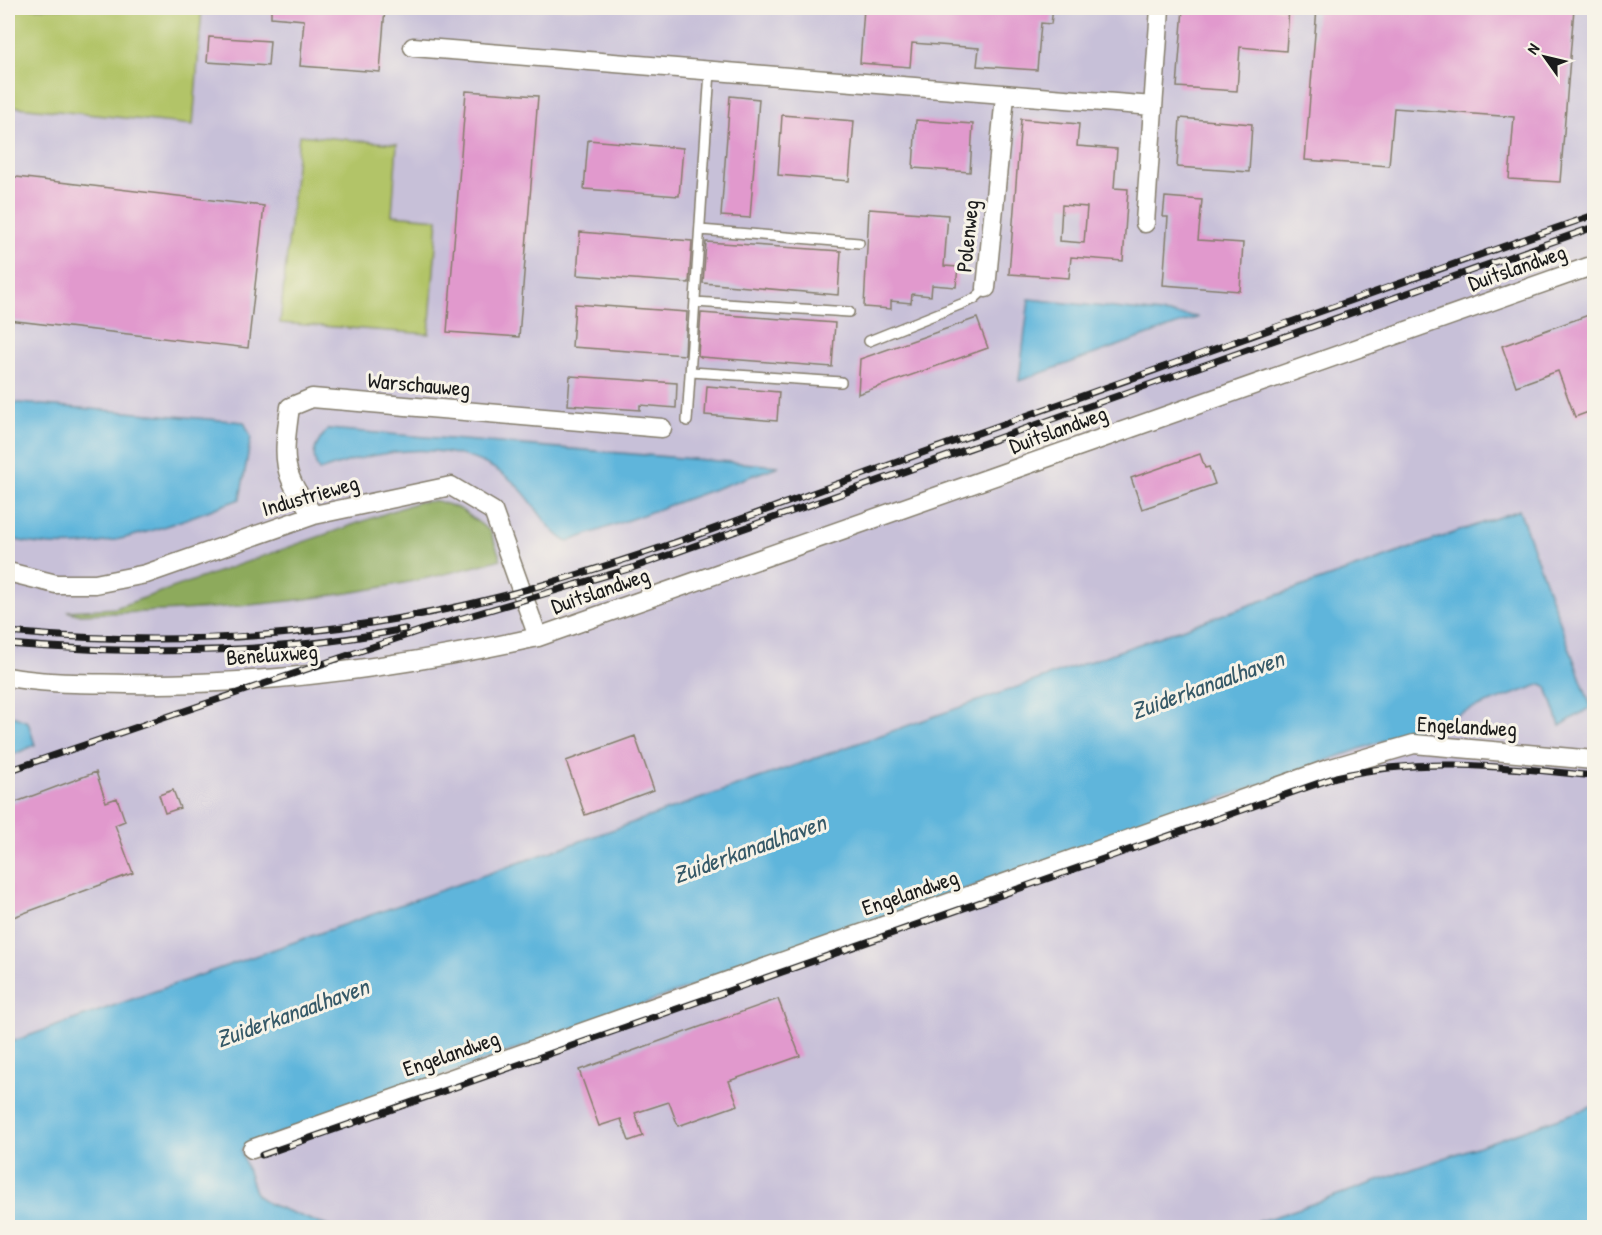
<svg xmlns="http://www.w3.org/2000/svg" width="1602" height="1235" font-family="'Patrick Hand',sans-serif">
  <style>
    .industrial { fill: #c7c0d8 }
    .green { fill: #b2c467; stroke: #677042; stroke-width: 1.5 }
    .forest { fill: #8daa5c; stroke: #54633c; stroke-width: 1.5 }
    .water { fill: #5eb5db; stroke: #3d687c; stroke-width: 1.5 }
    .building { fill: #e199cd; fill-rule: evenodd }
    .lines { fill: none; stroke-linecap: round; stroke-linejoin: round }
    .lane-casing { stroke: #847d6c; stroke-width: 12 }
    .street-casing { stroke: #847d6c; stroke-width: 21 }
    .lane { stroke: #fff; stroke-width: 9 }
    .street { stroke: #fff; stroke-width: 18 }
    .rail-casing { stroke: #1c1c1c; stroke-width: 7 }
    .rail { stroke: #f7f3e8; stroke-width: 4.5; stroke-dasharray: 14; stroke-linecap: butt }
    .labels { text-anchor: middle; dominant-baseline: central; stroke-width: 6; stroke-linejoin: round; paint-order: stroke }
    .street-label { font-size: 22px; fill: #1c1c1c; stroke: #f7f3e8 }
    .water-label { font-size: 24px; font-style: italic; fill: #365968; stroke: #f7f3e8 }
  </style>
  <rect width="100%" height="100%" fill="#f7f3e8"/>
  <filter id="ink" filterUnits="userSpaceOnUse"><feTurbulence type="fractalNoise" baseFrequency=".0167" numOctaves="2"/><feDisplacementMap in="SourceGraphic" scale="12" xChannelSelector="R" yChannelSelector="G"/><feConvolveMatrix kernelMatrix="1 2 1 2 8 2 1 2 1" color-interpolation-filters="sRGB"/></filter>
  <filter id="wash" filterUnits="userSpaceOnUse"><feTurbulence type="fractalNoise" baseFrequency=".008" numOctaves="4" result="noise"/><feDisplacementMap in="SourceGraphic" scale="24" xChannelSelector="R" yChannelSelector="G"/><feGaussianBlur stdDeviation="1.35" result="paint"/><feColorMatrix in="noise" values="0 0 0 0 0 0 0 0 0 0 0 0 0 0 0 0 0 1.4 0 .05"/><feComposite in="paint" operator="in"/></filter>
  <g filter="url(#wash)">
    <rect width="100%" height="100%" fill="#ebdebc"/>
    <!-- industrial -->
    <path class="industrial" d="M8,8H1594V1151L1352,1228L8,1227Z"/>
    <!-- green -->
    <path class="green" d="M8,8H202L193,125L8,106Z
      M299,135L397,144L392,215L438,219L429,334L280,323Z"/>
    <!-- forest -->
    <path class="forest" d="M438,501L460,509L490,531L501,559C363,600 221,611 77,614L67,611L115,608L418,502Z"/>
    <!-- water -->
    <path class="water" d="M1029,299L1199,317L1019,381Z
      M8,402L244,422L251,437L240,499C162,527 92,561 8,538Z
      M328,429L779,466L567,542C543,527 534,499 512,481C457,435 381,449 319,471C309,453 316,444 328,429Z
      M1519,510L1591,707L1560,726L1547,687L1542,684L244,1146L241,1151L256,1195L269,1204L330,1227L8,1228V1043Z
      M8,714L28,722L35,745L8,757Z
      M1594,1106V1227H1240L1286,1213Z"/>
    <g id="blocks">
      <!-- building -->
      <path class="building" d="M271,8H385L380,72L300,66L304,20L271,17Z
        M864,8H1053L1051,24L1041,23L1037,70L977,66L979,48L912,43L910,67L860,63Z
        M1183,8H1289L1286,51L1240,47L1237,91L1177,87Z
        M1317,8H1574L1560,182L1509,179L1514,117L1394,108L1389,166L1305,160Z
        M209,37L270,41L268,66L207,62Z
        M466,91L538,96L519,337L447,332Z
        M730,96L759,99L750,218L721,216Z
        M782,115L854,121L849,181L778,175Z
        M1180,118L1252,124L1249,172L1177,167Z
        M1021,119L1079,124L1077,146L1117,149L1114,188L1128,189L1123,261L1071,257L1069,278L1009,274ZM1062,205L1087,207L1084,243L1060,241Z
        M916,120L973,124L970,172L913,168Z
        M588,140L683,148L679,196L584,189Z
        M8,176L264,206L248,348L8,320Z
        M1165,197L1202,200L1198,240L1243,243L1240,291L1163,285L1168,217H1163Z
        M869,209L948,215L944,266L958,267L956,287L932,285L931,296L912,294L911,303L891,301V309L864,307Z
        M580,232L692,241L689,283L577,275Z
        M706,242L841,251L838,295L703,283Z
        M575,304L687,312L685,355L572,347Z
        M701,313L835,323L832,367L701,357L698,355Z
        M1594,313V410L1575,417L1558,371L1516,386L1502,346Z
        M977,318L988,348L858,394L860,359Z
        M570,376L677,383L676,408L640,405V410L568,405Z
        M707,386L779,392L777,421L705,415Z
        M1200,454L1205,468L1209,467L1215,484L1142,509L1131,478Z
        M635,736L654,790L585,815L566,761Z
        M96,772L106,802L117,798L125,821L115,825L133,873L8,919V805Z
        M173,790L180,808L165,813L159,795Z
        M778,999L800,1056L729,1081L738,1105L678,1126L669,1102L635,1113L643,1136L629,1141L621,1119L599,1126L579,1070Z"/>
    </g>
  </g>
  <g filter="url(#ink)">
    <use href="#blocks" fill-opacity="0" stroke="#847d6c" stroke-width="1.5"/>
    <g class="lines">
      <!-- lane casing -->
      <g class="lane-casing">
        <path id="lane" d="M700,230L859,243
          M695,302L849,312
          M869,341L974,299L986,288
          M691,372L841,382
          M687,421L710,71"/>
      </g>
      <!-- street casing -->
      <g class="street-casing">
        <path id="street" d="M413,47L1153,106
          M1145,223L1160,8
          M986,288L1005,96
          M314,515C280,474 283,458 290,407L312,398L662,428
          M8,572L56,584H95L146,574L314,515L451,486L493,511L538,637
          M8,677C47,684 86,683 126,684C265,686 402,667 538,637L1594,265
          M252,1149L1328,769L1414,744L1594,760"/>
      </g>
      <!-- lane -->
      <use href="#lane" class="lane"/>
      <!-- street -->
      <use href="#street" class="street"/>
      <!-- rail casing -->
      <g class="rail-casing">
        <path id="rail" d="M8,632C170,647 337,638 495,598C645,559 790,500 936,448C1155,370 1374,291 1594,215
          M8,644C140,655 275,655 405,629
          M8,771L425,629L632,568L1594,227
          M262,1155L1336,777C1424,756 1505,767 1594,776"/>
      </g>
      <!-- rail -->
      <use href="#rail" class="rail"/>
    </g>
  </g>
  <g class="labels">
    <!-- street labels -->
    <g class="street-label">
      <text transform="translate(967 236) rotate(-84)">Polenweg</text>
      <text transform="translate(1517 267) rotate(-19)">Duitslandweg</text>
      <text transform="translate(419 384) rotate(5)">Warschauweg</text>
      <text transform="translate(1058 429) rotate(-20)">Duitslandweg</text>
      <text transform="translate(310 495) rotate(-16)">Industrieweg</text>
      <text transform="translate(600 590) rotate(-19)">Duitslandweg</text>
      <text transform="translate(272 654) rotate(-4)">Beneluxweg</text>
      <text transform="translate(1467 726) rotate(3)">Engelandweg</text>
      <text transform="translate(910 892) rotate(-19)">Engelandweg</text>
      <text transform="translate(451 1053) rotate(-19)">Engelandweg</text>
    </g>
    <!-- water labels -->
    <g class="water-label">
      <text transform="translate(1207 684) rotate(-20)">Zuiderkanaalhaven</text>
      <text transform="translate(749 848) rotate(-20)">Zuiderkanaalhaven</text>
      <text transform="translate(292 1012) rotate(-20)">Zuiderkanaalhaven</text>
    </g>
  </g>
  <!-- margin -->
  <rect width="1602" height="1235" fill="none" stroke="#f7f3e8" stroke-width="30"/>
  <!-- north arrow -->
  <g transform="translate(1545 57) rotate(304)" stroke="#f7f3e8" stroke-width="4.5" paint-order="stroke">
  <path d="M0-4.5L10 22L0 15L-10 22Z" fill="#1c1c1c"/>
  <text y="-9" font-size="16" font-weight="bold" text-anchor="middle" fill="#1c1c1c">N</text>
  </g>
</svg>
